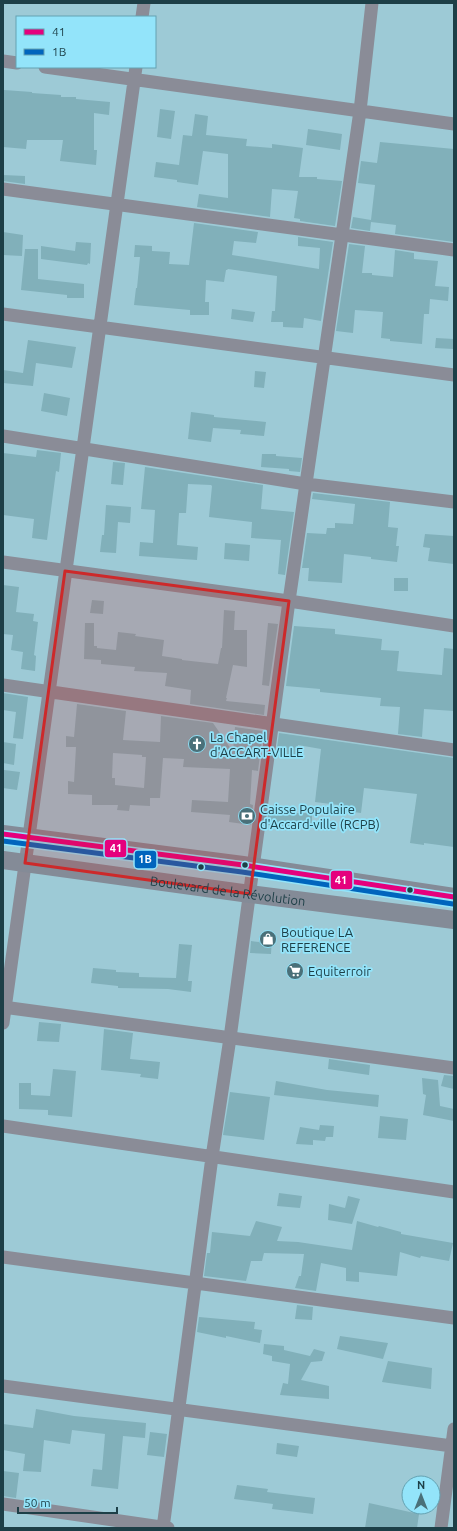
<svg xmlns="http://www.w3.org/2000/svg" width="457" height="1531" font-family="Ubuntu,sans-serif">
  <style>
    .building { fill: #81b0ba; fill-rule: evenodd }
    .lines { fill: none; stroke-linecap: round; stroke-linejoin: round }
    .street { stroke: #8a8c97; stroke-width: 13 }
    .secondary { stroke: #848b97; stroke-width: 18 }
    .bus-1-casing { stroke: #93e4fa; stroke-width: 8 }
    .bus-2-casing { stroke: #93e4fa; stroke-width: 8 }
    .bus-1 { stroke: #e5007d; stroke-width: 5 }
    .bus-2 { stroke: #0065bd; stroke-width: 5 }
    .marked { fill: #cd292a; fill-opacity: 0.2; stroke: #cd292a; stroke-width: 3; stroke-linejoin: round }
    .bus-dot { fill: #1d3f47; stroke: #93e4fa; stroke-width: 1.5 }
    .labels { text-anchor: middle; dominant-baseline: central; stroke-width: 3.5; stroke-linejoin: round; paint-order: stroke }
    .poi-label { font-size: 13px; fill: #1d3f47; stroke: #93e4fa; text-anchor: start }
    .street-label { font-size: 13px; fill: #1d3f47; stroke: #93e4fa }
    .line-badge { stroke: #93e4fa; stroke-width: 1.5 }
    .badge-label { font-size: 11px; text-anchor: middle; font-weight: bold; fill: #fff }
  </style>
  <rect width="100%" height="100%" fill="#9dcad6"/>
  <!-- building -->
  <path class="building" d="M4,90L32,92V93L61,95V97H76V99L110,102L109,115L94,113V150H97L96,165L60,161L63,140H27L26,149L3,147Z
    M160,109L175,111L171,139L157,137Z
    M195,114L208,116L206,135L247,139L246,146L272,148V144L303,148L299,177H317V179L342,181L335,226L300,221V219L294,218L298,191L272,189L270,217L197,207L199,194L228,198V154L203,151L198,185L177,182V180L154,177L156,162L179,165L183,135L192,136Z
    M308,129L342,134L340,150L306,145Z
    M380,142L454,149V242L395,234L396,225L371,222L370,231L351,228L353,217L371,220L375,185L358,183L361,161L377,163Z
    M3,175L25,176V184L3,181Z
    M194,223L258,232L256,243L234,241L232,255L319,269L320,248L298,246V237L333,242L321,321L304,318L303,328L283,327V322H271L272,311H275L277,276L228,269L227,270H226L224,282L206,280L205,302H209V315H190V310L134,305L136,288H137L140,257H134L135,245L152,246V251L170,252L169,264L189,265Z
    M3,232L23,235L22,256L3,255Z
    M76,242L91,243L90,264L88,263L87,265L41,259V246L75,251Z
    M349,244L365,246L362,273H372V275L393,277L395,250L414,253V259L438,261L435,286L449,287L448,301L430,299L429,314H424L422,344L390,341V339L381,338L383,312L355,310L353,333L336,331Z
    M25,249H38V279L84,284V298H67V295L21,290Z
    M232,309L255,312L253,322L231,319Z
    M436,338L454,339L453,349L435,348Z
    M28,340L76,347L72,368L36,363L33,386L3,383V370L23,373Z
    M255,371L266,372L264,388L254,387Z
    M44,393L70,398L67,416L41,411Z
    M191,412L214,415V417L266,422L264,436L240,434L241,430L213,428L211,442L188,439Z
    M37,450L61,453L59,472L56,471L47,540L32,538L34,519L3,515V453L36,457Z
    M262,454H276V456L302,458L300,472L289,471V469L261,467Z
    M113,462L125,463L123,485L111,484Z
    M145,467L263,485L261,509L294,512L285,575L278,574L281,540L251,538L252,522L209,517L212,486L211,485L188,484L186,513H179L177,545L198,547L197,560L139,556L140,542L153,543L155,510L141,509Z
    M313,493L390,502L388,527L398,528L396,546H399L397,562L371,559V557L344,554L342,583L308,581L309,568H302L307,533L326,534L327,528H335V523L353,524L355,504L312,499Z
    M106,505L131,507L130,523L118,522L116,553L100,552L102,535H104Z
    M425,534L454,536V564L428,561L430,548L423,547Z
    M225,543L250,545L249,561L224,559Z
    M394,578H408V591H394Z
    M3,585L19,587L16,612L34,614L33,621L38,622L34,655L36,656L35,671L21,669L23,652L11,650L13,635L3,634Z
    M92,600L104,601L103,614L90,613Z
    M224,610L235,611L234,630H247V667L233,665L226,698H227L226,701L265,705L264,715L190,704L191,690L165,686L167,673L134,671L135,667L101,664V660L84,659L85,623H94V646H97V648L116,650L118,632L136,634L135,636L164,640L162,656L182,659V660L218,664L221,648H222Z
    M268,623L278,624L269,686L262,685Z
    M294,626L335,629V634L382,639L381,650L399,651L397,671L442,675L444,648L454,649V711L424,709L422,737L398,734L400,707L380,706L381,698L320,692V689L286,686Z
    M3,693L28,697L23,739L13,738L16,712L3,710Z
    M77,704L126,711L123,740L160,742L161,716L213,723L233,752L235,727L263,731L258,771L252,770L250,804L253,805L251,825L229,822L230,815L191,812L192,800L228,802L230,769L183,767L184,759L163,758L160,798H150V806L130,805L129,811L117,810L118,805H92V795L68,794V781L74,782L76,747H66V736L74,737ZM113,753L142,755V757H146L144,788L115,785V778H112Z
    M279,733L454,758V847L424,843V845L410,843L417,794L364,788L361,813L339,810V805L315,802L321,749L298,745L297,757L276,755Z
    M3,742L16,744L14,765L3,763Z
    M4,770L20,772L17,790L3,788Z
    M269,806L292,808L291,813H312V827L267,825Z
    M260,935L272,936L271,954L250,953L251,941L259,942Z
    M179,944L192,945L188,981H192L191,992L168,989L118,988V986L91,983L93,968L116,970V972L139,973V977L176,978Z
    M39,1022L61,1024L59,1042L37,1041Z
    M104,1029L133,1033L130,1059L160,1062L158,1079L140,1077L141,1074L101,1070Z
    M329,1059L370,1065L369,1075L328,1069Z
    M53,1069L76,1071L72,1117L48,1115V1110L19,1109V1083H31V1095L50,1096Z
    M444,1075L454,1076V1089L441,1086Z
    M422,1078L438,1080L440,1106L454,1109V1121L423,1115L426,1095L423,1094Z
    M276,1081L327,1090L379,1095L378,1107L274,1095Z
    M230,1092L270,1097L264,1140L223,1135Z
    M380,1116L408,1119L406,1140L378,1138Z
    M320,1125L334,1126L333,1137H326L325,1141L313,1140V1145L296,1144L300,1127L319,1130Z
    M279,1193L302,1196L300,1208L277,1206Z
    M348,1196L360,1199L352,1224L328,1220L329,1204L345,1208Z
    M256,1221L282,1227L277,1241L298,1242L352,1250L357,1221L378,1227L379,1226L401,1232V1234L453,1243L449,1261L421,1256L420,1258L400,1252L397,1276L359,1272V1282L346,1281V1268L321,1263L316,1291L295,1288L299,1276H301L304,1254L264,1253L262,1261H251L246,1281L204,1276L207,1253H210L212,1232L250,1236Z
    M297,1305L313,1307L312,1320L295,1319Z
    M199,1317L255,1322L254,1329L262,1330L260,1343L226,1336V1338L197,1332Z
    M340,1336L388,1343L383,1359L337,1349Z
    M264,1344L284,1346V1350L310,1356L314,1349L325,1352L322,1361L311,1362L301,1380L329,1386V1399L280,1395L283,1383L288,1384L290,1364L272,1361V1356L263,1354Z
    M388,1361L432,1368L431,1389L382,1382Z
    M36,1409L74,1416L146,1423L145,1438L123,1436L118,1489L91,1486L93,1469L102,1470L105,1434L72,1430L70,1444L44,1440L41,1472L23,1471L25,1454L3,1450V1424L33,1428Z
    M150,1432L167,1434L164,1457L147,1455Z
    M277,1443L299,1446L297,1457L276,1454Z
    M3,1471L19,1473L16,1498L3,1496Z
    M237,1485L268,1489L267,1492L315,1498L313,1514L272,1509L273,1504L234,1499Z
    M369,1503L419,1514L417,1528H365Z"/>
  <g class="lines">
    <!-- street -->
    <path class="street" d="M142,17L144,3
      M3,61L17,63
      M45,67L454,124
      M3,189L454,250
      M3,314L454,375
      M3,436L306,484L454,502
      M3,562L289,601L454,626
      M3,685L454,750
      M3,1007L454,1068
      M3,1023L136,67
      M3,1126L454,1192
      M3,1257L454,1318
      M3,1386L452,1446
      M3,1504L168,1528
      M163,1528L212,1157L230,1038L289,601L360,111L372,3
      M441,1528L454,1429"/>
    <!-- secondary -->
    <g class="secondary">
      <path d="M3,834L243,865L454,897"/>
      <path id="s1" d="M3,860L250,894L454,920"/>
    </g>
    <!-- bus-1 casing -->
    <g class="bus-1-casing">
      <path id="bus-1" d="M3,834L243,865L454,897"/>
    </g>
    <!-- bus-2 casing -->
    <g class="bus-2-casing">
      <path id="bus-2" d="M3,841L242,872L453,904"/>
    </g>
    <!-- bus-1 -->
    <use href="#bus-1" class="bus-1"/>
    <!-- bus-2 -->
    <use href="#bus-2" class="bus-2"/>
  </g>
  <!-- marked area -->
  <path class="marked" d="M65,571L289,601L250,894L25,863Z"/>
  <!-- icons -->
  <defs>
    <g id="church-disc" transform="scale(0.9)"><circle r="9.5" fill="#4a7079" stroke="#93e4fa"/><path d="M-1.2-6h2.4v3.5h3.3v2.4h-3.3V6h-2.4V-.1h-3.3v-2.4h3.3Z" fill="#fff"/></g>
    <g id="bank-disc" transform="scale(0.9)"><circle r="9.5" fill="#4a7079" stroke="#93e4fa"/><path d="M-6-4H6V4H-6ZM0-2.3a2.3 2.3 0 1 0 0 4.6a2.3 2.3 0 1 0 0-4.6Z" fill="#fff"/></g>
    <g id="shop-disc" transform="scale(0.9)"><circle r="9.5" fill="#4a7079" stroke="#93e4fa"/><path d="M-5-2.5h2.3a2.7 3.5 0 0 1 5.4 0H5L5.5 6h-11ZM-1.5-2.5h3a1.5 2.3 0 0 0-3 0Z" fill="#fff"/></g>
    <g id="supermarket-disc" transform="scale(0.9)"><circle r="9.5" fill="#4a7079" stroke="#93e4fa"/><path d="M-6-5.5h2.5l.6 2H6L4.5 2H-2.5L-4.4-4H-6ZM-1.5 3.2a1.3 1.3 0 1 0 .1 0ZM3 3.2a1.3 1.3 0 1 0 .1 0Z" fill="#fff"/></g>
  </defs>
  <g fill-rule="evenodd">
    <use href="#church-disc" x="197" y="744"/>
    <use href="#bank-disc" x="247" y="816"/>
    <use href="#shop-disc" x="268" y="939"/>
    <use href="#supermarket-disc" x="295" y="971"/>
  </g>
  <!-- markers -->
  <g class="bus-dot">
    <circle cx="245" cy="865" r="3.5"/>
    <circle cx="201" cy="867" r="3.5"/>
    <circle cx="410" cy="890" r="3.5"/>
  </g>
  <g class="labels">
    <!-- poi labels -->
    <g class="poi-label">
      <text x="210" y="737">La Chapel<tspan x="210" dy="15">d'ACCART-VILLE</tspan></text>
      <text x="260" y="809">Caisse Populaire<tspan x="260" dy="15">d'Accard-ville (RCPB)</tspan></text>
      <text x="281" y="932">Boutique LA<tspan x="281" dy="15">REFERENCE</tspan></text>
      <text x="308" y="971">Equiterroir</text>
    </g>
    <!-- street labels -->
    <g class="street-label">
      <text stroke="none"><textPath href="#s1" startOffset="227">Boulevard de la Révolution</textPath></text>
    </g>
  </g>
  <g class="line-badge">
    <rect x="104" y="839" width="23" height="19" rx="4" fill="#e5007d"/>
    <rect x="134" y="850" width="23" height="19" rx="4" fill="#0065bd"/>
    <rect x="330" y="870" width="23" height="20" rx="4" fill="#e5007d"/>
  </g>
  <g class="badge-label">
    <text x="116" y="852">41</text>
    <text x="145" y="863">1B</text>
    <text x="341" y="884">41</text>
  </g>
  <!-- border -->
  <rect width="457" height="1531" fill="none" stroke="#1d3f47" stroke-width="8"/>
  <!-- legend -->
  <rect x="16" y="16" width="140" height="52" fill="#93e4fa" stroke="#64a2b2"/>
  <rect x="24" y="29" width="20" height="6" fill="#e5007d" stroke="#64a2b2"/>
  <text x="52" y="36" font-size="12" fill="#1d3f47">41</text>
  <rect x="24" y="49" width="20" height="6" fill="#0065bd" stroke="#64a2b2"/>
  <text x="52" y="56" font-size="12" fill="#1d3f47">1B</text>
  <!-- north arrow -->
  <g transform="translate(421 1495)"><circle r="19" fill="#93e4fa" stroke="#64a2b2"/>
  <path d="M0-3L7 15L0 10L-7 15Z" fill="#4a7079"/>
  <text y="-6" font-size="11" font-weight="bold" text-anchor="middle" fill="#1d3f47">N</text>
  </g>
  <!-- scale -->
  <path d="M18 1507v6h99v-6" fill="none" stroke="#1d3f47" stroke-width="2"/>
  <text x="24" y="1507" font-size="12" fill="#1d3f47" stroke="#93e4fa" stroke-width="3" paint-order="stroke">50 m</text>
</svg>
